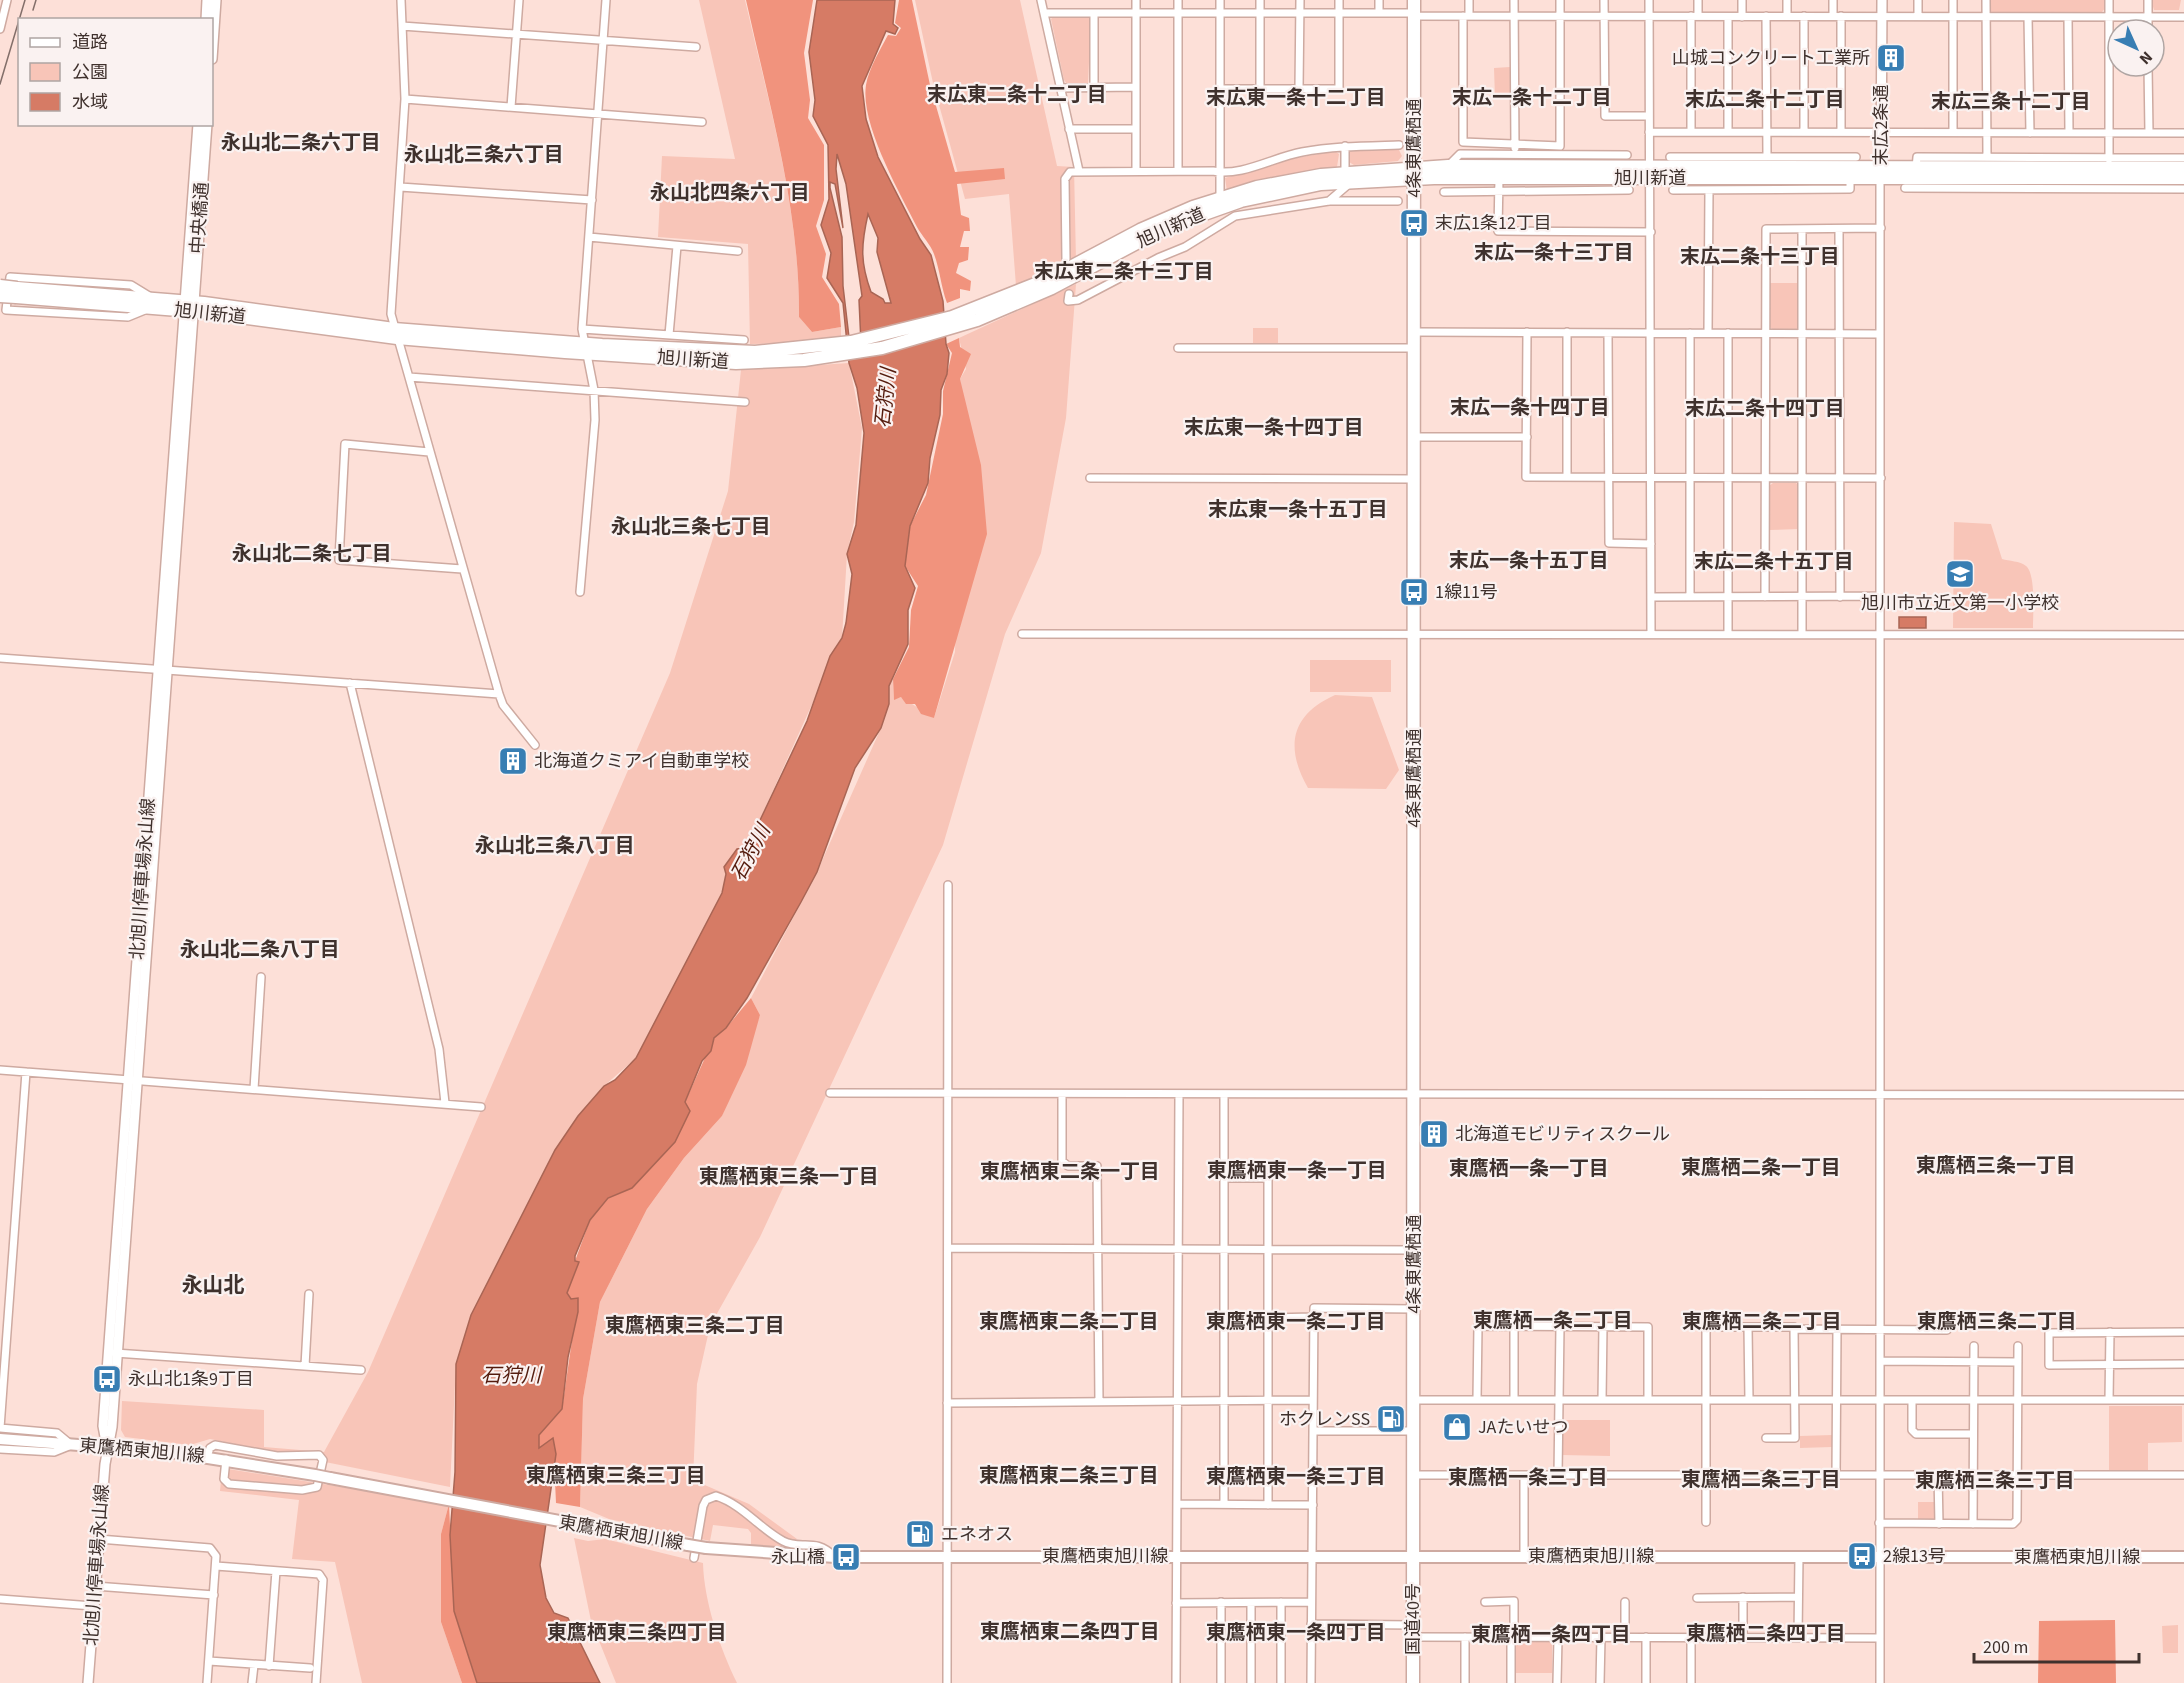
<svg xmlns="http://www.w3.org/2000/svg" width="2184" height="1683" font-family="'Source Sans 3','Noto Sans JP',sans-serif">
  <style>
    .green { fill: #f8c5b8 }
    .forest { fill: #f1937d }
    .water { fill: #d67b65; stroke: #a96554; stroke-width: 1.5; fill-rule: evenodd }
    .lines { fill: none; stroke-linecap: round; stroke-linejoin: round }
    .street-casing { stroke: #ceaaa1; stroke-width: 10 }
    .secondary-casing { stroke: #ceaaa1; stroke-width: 12 }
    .primary-casing { stroke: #ceaaa1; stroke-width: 14 }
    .highway-casing { stroke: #ceaaa1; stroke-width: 15 }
    .street { stroke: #fff; stroke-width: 7 }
    .secondary { stroke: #fff; stroke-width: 9 }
    .primary { stroke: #fff; stroke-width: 10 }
    .highway { stroke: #fff; stroke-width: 12 }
    .rail { stroke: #836f6a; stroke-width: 1.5 }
    .primary-bridge-casing { stroke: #ceaaa1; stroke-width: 14; stroke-linecap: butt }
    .highway-bridge-casing { stroke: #ceaaa1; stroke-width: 15; stroke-linecap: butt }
    .primary-bridge { stroke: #fff; stroke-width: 10 }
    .highway-bridge { stroke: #fff; stroke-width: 12 }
    .labels { text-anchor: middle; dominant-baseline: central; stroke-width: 4.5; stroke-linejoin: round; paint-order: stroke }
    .poi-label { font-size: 18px; fill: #3f312d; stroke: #faf2f1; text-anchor: start }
    .street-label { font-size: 18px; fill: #3f312d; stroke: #faf2f1 }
    .neighbourhood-label { font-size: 20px; font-weight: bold; fill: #3f312d; stroke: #faf2f1 }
    .water-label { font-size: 20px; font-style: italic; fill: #541b0d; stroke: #faf2f1 }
    .quarter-label { font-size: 21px; font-weight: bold; fill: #3f312d; stroke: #faf2f1 }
  </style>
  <rect width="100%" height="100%" fill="#fde0d8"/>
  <!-- green -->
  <path class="green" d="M699,0H745C769,104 800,210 799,317L812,332L841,327V336L799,343L750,344L748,244L658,237L662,156L735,159Z
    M915,0H1020L1057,166L1074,167L1076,261L1016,286L1009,194L965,199L933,83Z
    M1990,0H2106V7L2102,12H1990Z
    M2151,0H2181L2179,10H2154Z
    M1054,16H1088L1091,19L1088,83L1067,84L1064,80L1051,19Z
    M1510,67V98H1495L1494,68Z
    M1398,148L1402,156L1398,161L1354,165L1349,162L1348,152L1352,150Z
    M1335,151L1339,154L1337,167L1284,175L1227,191L1225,178L1275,162Z
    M1769,283H1798L1799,326L1797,329H1772L1769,326Z
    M1076,284L1066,418L1041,553L1005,634L943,845L760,1237L710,1326L697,1384L693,1480L749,1504L797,1539L780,1547L751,1545V1533L748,1529L713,1525L710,1541L609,1519L580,1507L583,1399L600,1302L647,1209L684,1158L722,1116L760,1015L751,998L817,872L881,728L889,704V686L893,679L894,699L901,697L934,718L955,652L962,397L960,379L966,369L959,338Z
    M1253,328H1278V344H1253Z
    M849,363L862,428L854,522L847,554L842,638L753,835L729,861L722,893L636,1058L604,1086L456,1364L450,1487L210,1439L190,1445L125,1437L121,1430L122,1401L264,1410V1447L324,1452L368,1372L670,673L728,491L741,370Z
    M1773,483H1796L1799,486V529L1769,530V486Z
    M1954,522L1991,524L2002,559C2009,561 2020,561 2026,566C2036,574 2033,614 2033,628H1953Z
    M1310,660H1391V692H1310Z
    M1335,695L1372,697L1399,770L1386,789L1308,788C1285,748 1290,715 1335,695Z
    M2109,1406H2182V1442L2148,1443V1473H2109Z
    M1563,1420H1610V1456L1562,1455Z
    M1832,1435V1447L1800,1448V1436Z
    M222,1468L449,1504L441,1534V1622L462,1683H362L335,1562L292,1559L299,1500L220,1491Z
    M1918,1502H1936V1517L1933,1521H1918Z
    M574,1538L588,1541L605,1539L703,1563C704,1602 720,1648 737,1683H616L591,1621Z
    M2178,1625V1653H2163L2162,1626Z
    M1516,1641H1552V1673H1515Z"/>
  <!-- forest -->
  <path class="forest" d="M746,0H813L804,53L810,100L808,118L824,145V200L816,226L826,254L822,277L839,304L841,327L812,332L799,317C800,210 769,104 746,0Z
    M899,0H912L930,85L955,172L1004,168L1005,179L957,184L961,215L969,218L970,231H964L960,247H969L968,260L959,263L956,273L971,281L970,291L960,289V298L947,303C941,287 940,270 934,254C931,245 922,236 917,227C900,193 860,124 866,85C869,68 880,50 888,35L896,36L901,28L895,23Z
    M959,338L960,347L971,354L960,379L981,465L987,534L934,718L921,714L915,704H906L901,697L894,700L893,679L909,647L911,610L918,586L905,566L910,526L926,495L943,414V391L952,353L946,344Z
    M751,998L760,1015L746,1065L722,1116L684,1158L647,1209L600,1302L583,1399L580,1507L556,1503L553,1438L539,1448V1435L562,1409L578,1299H571L567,1293L579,1262L575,1261L590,1220L608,1198L632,1188L675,1142L685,1102L714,1038L726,1028Z
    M449,1504L454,1611L477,1683H462L441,1622V1534Z
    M2115,1620L2116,1683H2038L2039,1621Z"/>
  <!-- water -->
  <path class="water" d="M817,0H895L893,24L898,28L895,34L886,31L862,86L866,119L878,157L920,239L931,255L943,301L946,344L949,353L947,374L941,390L940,415L930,458L928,483L910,526L905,566L915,588L908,610V644L889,686V704L881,728L855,768L817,872L801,902L747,998L726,1028L714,1038L711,1051L702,1061L685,1102L690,1111L675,1142L632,1188L608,1198L590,1220L575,1256V1261L579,1262L567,1293L571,1299L578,1298V1312L568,1357L562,1409L539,1435V1448L553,1438L556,1454L540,1565L546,1598L554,1613L568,1618L600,1683H477L454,1611L450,1535L455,1472L456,1364L471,1315L555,1150L578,1116L604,1086L615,1080L636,1058L722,893L726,874L724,867L737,849L744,848L745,843L753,835L807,721L830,656L842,638L846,623L852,574L847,554L856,525L864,433L857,388L849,363L843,303L827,278L831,253L821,225L829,199L828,145L813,116L815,100L809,52ZM837,154L846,184L862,296L859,300L861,343L850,346L843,286L842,237L830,188V182L835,184L843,228L836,169ZM868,214L878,238L877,252L891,303H885L883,299L871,292C860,262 861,245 868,214Z
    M1899,617H1926V628H1899Z"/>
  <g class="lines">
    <!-- street casing -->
    <g class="street-casing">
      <path id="street" d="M401,0L405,99L391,314L499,694L503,705L535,745
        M1041,0L1079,171
        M1178,0V171
        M1220,0V197
        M1379,0V13
        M1469,0V16
        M1514,0L1515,148
        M1604,0L1605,116H1649
        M1649,0L1651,634
        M1918,0V16
        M1986,0L1987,157
        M1044,13H1414
        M1414,16L2184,17
        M1463,16V142L1560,146V0
        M1691,16V132
        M1698,16V0
        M1766,16L1767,157
        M1787,16V0
        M1804,16V132
        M1833,16V0
        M1728,17V132
        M1742,17V0
        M2028,17L2030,133
        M2068,17L2069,133
        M402,26L696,47
        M0,29L7,0
        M2148,30V0
        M2148,66L2149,133
        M1094,87V13
        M1260,87V0
        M1060,88L1135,87
        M1299,88L1300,0
        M1221,89H1339V0
        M405,99L702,122
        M511,107L519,0
        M1069,129H1135
        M1649,132L2184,133
        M1841,132V16
        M1953,132V0
        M1345,146V172
        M1670,157H1856
        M2109,159V0
        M1448,166L1460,154L1627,155
        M1916,168L1917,157L2184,158
        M1136,171V0
        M1499,178L1498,231L1651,232
        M400,187L592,200
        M1905,188L2184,189
        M1673,190L1850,189V178
        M1444,192L1629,190
        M1329,201L1350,183
        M1839,229L1840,597
        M589,237L738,251
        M1066,259L1065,179L1070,172L1213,171C1241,177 1274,157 1302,152C1334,146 1366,146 1399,145
        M1069,294L1068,301L1078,300L1158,258L1185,247L1235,216L1329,201H1398
        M145,310L128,317L6,310L10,277L131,285L149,296
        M582,329L744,340
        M1414,332L1880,334
        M1527,332L1526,477L1881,478
        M1608,333L1609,543L1651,544
        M1690,333V597
        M1708,333L1709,190
        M669,335L677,246
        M1178,348H1414
        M409,377L745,402
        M1414,437H1527
        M429,452L345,444L339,560L462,569
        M1567,477V332
        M1090,478L1414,479
        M580,592L595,420L594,390L582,329L606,0
        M1651,597L1880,596
        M1765,597L1766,229L1881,228
        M1022,634L2184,635
        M1728,634V333
        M1802,634V229
        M0,658L499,694
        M350,683L439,1049L445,1103
        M0,1070L481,1107
        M254,1089L261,977
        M830,1093L2184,1095
        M1062,1094V1161L1068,1166H1097L1099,1402
        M1224,1178H1268V1505
        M948,1248L1414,1250
        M1268,1318L1313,1317
        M1514,1326V1400
        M1748,1327L1749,1400
        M1794,1329L1947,1330
        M2184,1332L2049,1333V1365L2184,1364
        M115,1353L361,1370
        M1880,1361L2018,1362
        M305,1366L309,1294
        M1477,1399L1478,1326L1648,1327V1400
        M1413,1400H2184
        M1602,1400L1603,1326
        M1912,1400V1430L1916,1434H1973
        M2109,1400L2110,1332
        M947,1403L1313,1400
        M0,1428L26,1072
        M0,1428L57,1433L69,1443
        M1313,1431H1413
        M0,1449L54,1452L69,1446
        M207,1457L210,1448L215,1445L277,1456L319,1455L323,1460L317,1487L302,1490L229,1484L224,1479L226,1459
        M1413,1475H2184
        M1558,1475L1560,1326
        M1836,1475L1837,1329
        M1938,1475L1939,1524
        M1177,1504L1313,1505
        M1224,1504V1094
        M1706,1522V1327H1794L1795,1438H1766
        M1879,1523L2013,1524L2017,1520L2018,1346
        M1973,1524L1974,1346
        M99,1539L210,1548L216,1556L207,1683
        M1524,1557V1475
        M694,1558L703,1506L706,1500L716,1496C743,1505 759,1528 783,1541C802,1551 814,1536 835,1557
        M216,1566L319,1574L323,1580L316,1683
        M95,1586L214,1595
        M1697,1598L1798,1597
        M0,1599L93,1606
        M1281,1602V1683
        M1485,1602L1514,1601V1638
        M1176,1603L1311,1602
        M1311,1624L1413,1625
        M1413,1637L1880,1638
        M1465,1637V1683
        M1625,1637V1602
        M1691,1637V1683
        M1743,1637V1597
        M1798,1637L1799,1556
        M1511,1638V1683
        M209,1661L310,1668
        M269,1666L276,1571
        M252,1683L254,1665
        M947,1683L948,885
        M1176,1683L1179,1094
        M1221,1683V1602
        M1251,1683V1603
        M1311,1683L1314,1308L1414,1309
        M1557,1683L1558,1638
        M1600,1683L1601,1637
        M1646,1683V1637
        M1880,1683V178"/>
    </g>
    <!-- secondary casing -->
    <g class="secondary-casing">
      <path id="secondary" d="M206,20L207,0
        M212,59L216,0
        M1881,172L1882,0
        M106,1442L103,1426L198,124
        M88,1683L105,1464L112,1427L207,124"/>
    </g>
    <!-- primary casing -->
    <g class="primary-casing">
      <path id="primary" d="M0,1439L170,1452L315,1475
        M330,1478L688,1545
        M706,1548L835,1557H2184"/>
    </g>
    <!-- highway casing -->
    <g class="highway-casing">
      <path id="highway" d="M17,288L204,303L394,329L602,345L755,352L851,342L952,317L1048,279L1140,230L1193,207L1257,187L1321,175L1448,166L2184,168
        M16,297L203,312L397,338L565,352L736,363L804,360L882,348L977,320L1052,288L1165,228L1241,201L1321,184L1434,178H2184
        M1413,1683L1414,0"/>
    </g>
    <!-- street -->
    <use href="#street" class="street"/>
    <!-- secondary -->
    <use href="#secondary" class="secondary"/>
    <!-- primary -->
    <use href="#primary" class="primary"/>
    <!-- highway -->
    <use href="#highway" class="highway"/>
    <!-- rail -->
    <path class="rail" d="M33,10L36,0
      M0,84L25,0"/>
    <!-- primary-bridge casing -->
    <g class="primary-bridge-casing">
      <path id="primary-bridge" d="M315,1475L330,1478
        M688,1545L706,1548"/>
    </g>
    <!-- highway-bridge casing -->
    <g class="highway-bridge-casing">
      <path id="highway-bridge" d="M0,286L17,288
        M0,296L16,297"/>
    </g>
    <!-- primary-bridge -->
    <use href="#primary-bridge" class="primary-bridge"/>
    <!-- highway-bridge -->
    <use href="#highway-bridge" class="highway-bridge"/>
  </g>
  <!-- icons -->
  <defs>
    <g id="building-square" transform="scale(1.5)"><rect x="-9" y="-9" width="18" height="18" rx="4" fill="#387eb3" stroke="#faf2f1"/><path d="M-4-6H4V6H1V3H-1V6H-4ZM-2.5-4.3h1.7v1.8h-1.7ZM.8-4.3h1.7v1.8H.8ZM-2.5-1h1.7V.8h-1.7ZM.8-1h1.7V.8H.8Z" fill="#fff"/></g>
    <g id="bus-square" transform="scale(1.5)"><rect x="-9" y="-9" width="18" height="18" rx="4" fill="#387eb3" stroke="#faf2f1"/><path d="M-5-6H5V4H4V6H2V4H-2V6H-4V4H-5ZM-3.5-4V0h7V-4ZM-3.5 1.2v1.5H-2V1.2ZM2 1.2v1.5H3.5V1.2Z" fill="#fff"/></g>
    <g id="school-square" transform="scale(1.5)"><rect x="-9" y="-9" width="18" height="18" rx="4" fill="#387eb3" stroke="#faf2f1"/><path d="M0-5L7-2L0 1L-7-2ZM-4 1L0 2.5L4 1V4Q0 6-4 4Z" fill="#fff"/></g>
    <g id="fuel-square" transform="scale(1.5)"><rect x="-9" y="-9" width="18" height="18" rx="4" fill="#387eb3" stroke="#faf2f1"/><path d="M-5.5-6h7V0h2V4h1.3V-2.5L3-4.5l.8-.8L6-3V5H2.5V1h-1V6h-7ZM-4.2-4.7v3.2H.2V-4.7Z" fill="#fff"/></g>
    <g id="shop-square" transform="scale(1.5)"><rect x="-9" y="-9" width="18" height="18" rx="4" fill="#387eb3" stroke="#faf2f1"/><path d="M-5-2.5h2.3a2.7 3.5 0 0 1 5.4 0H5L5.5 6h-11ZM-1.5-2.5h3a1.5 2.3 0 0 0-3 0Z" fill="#fff"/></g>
  </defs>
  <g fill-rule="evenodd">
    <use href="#building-square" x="1891" y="58"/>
    <use href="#bus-square" x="1414" y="223"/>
    <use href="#school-square" x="1960" y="574"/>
    <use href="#bus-square" x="1414" y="592"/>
    <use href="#building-square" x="513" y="761"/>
    <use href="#building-square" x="1434" y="1134"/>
    <use href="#bus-square" x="107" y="1379"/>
    <use href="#fuel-square" x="1391" y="1419"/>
    <use href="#shop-square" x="1457" y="1427"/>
    <use href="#fuel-square" x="920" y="1534"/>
    <use href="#bus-square" x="1862" y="1556"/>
    <use href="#bus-square" x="846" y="1557"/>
  </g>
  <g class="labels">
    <!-- poi labels -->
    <g class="poi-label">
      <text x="1870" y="58" text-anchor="end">山城コンクリート工業所</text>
      <text x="1435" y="223">末広1条12丁目</text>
      <text x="1435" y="592">1線11号</text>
      <text x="1960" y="603" text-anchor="middle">旭川市立近文第一小学校</text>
      <text x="534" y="761">北海道クミアイ自動車学校</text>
      <text x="1455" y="1134">北海道モビリティスクール</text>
      <text x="128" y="1379">永山北1条9丁目</text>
      <text x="1370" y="1419" text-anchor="end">ホクレンSS</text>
      <text x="1478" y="1427">JAたいせつ</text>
      <text x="941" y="1534">エネオス</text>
      <text x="1883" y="1556">2線13号</text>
      <text x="825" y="1557" text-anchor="end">永山橋</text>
    </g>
    <!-- street labels -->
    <g class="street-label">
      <text transform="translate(1881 125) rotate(-90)">末広2条通</text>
      <text transform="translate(1414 148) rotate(-90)">4条東鷹栖通</text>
      <text x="1650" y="178">旭川新道</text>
      <text transform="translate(200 218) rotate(-86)">中央橋通</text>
      <text transform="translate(1171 228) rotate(-24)">旭川新道</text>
      <text transform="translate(210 314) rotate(6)">旭川新道</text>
      <text transform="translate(693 360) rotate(4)">旭川新道</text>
      <text transform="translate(1414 778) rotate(-90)">4条東鷹栖通</text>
      <text transform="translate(143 879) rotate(-86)">北旭川停車場永山線</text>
      <text transform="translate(1414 1264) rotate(-90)">4条東鷹栖通</text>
      <text transform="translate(142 1451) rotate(5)">東鷹栖東旭川線</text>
      <text transform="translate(621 1533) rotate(10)">東鷹栖東旭川線</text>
      <text x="1105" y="1556">東鷹栖東旭川線</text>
      <text x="1591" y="1556">東鷹栖東旭川線</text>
      <text x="2077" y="1557">東鷹栖東旭川線</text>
      <text transform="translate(97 1565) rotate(-86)">北旭川停車場永山線</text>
      <text transform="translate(1413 1619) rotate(-90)">国道40号</text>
    </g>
    <!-- neighbourhood labels -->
    <g class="neighbourhood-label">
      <text x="1017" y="95">末広東二条十二丁目</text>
      <text x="1296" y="98">末広東一条十二丁目</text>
      <text x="1532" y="98">末広一条十二丁目</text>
      <text x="1765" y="100">末広二条十二丁目</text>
      <text x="2011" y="102">末広三条十二丁目</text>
      <text x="301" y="143">永山北二条六丁目</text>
      <text x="484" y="155">永山北三条六丁目</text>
      <text x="730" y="193">永山北四条六丁目</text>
      <text x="1554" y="253">末広一条十三丁目</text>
      <text x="1760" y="257">末広二条十三丁目</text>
      <text x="1124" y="272">末広東二条十三丁目</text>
      <text x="1530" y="408">末広一条十四丁目</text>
      <text x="1765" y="409">末広二条十四丁目</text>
      <text x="1274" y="428">末広東一条十四丁目</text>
      <text x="1298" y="510">末広東一条十五丁目</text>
      <text x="691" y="527">永山北三条七丁目</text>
      <text x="312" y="554">永山北二条七丁目</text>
      <text x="1529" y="561">末広一条十五丁目</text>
      <text x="1774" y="562">末広二条十五丁目</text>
      <text x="555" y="846">永山北三条八丁目</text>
      <text x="260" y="950">永山北二条八丁目</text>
      <text x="1996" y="1166">東鷹栖三条一丁目</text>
      <text x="1761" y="1168">東鷹栖二条一丁目</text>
      <text x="1529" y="1169">東鷹栖一条一丁目</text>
      <text x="1297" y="1171">東鷹栖東一条一丁目</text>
      <text x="1070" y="1172">東鷹栖東二条一丁目</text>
      <text x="789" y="1177">東鷹栖東三条一丁目</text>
      <text x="1553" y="1321">東鷹栖一条二丁目</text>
      <text x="1069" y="1322">東鷹栖東二条二丁目</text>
      <text x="1296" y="1322">東鷹栖東一条二丁目</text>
      <text x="1762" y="1322">東鷹栖二条二丁目</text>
      <text x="1997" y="1322">東鷹栖三条二丁目</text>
      <text x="695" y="1326">東鷹栖東三条二丁目</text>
      <text x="616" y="1476">東鷹栖東三条三丁目</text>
      <text x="1069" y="1476">東鷹栖東二条三丁目</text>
      <text x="1296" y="1477">東鷹栖東一条三丁目</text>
      <text x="1528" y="1478">東鷹栖一条三丁目</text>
      <text x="1761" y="1480">東鷹栖二条三丁目</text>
      <text x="1995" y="1481">東鷹栖三条三丁目</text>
      <text x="1070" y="1632">東鷹栖東二条四丁目</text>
      <text x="637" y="1633">東鷹栖東三条四丁目</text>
      <text x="1296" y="1633">東鷹栖東一条四丁目</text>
      <text x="1766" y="1634">東鷹栖二条四丁目</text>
      <text x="1551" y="1635">東鷹栖一条四丁目</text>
    </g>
    <!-- water labels -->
    <g class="water-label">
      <text transform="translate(886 398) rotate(-84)">石狩川</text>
      <text transform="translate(751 853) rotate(-62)">石狩川</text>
      <text x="511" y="1376">石狩川</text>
    </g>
    <!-- quarter labels -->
    <g class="quarter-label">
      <text x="213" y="1285">永山北</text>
    </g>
  </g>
  <!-- legend -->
  <rect x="18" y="18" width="195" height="108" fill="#faf2f1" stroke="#afa5a3" stroke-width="1.5"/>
  <rect x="30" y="38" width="30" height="9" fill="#ffffff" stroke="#afa5a3" stroke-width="1.5"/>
  <text x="72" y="48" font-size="18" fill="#3f312d">道路</text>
  <rect x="30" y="63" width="30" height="18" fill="#f8c5b8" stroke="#afa5a3" stroke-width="1.5"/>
  <text x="72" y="78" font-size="18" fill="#3f312d">公園</text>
  <rect x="30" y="93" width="30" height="18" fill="#d67b65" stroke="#afa5a3" stroke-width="1.5"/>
  <text x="72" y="108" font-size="18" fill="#3f312d">水域</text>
  <!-- north arrow -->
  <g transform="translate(2136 48) rotate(135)"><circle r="28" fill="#faf2f1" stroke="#afa5a3" stroke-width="1.5"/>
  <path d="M0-4.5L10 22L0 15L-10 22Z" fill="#387eb3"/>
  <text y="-9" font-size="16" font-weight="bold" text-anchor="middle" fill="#3f312d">N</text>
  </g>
  <!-- scale -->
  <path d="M1974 1653v9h165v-9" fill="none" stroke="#3f312d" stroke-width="3"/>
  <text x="1983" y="1653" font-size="18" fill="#3f312d" stroke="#faf2f1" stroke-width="4.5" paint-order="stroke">200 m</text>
</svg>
